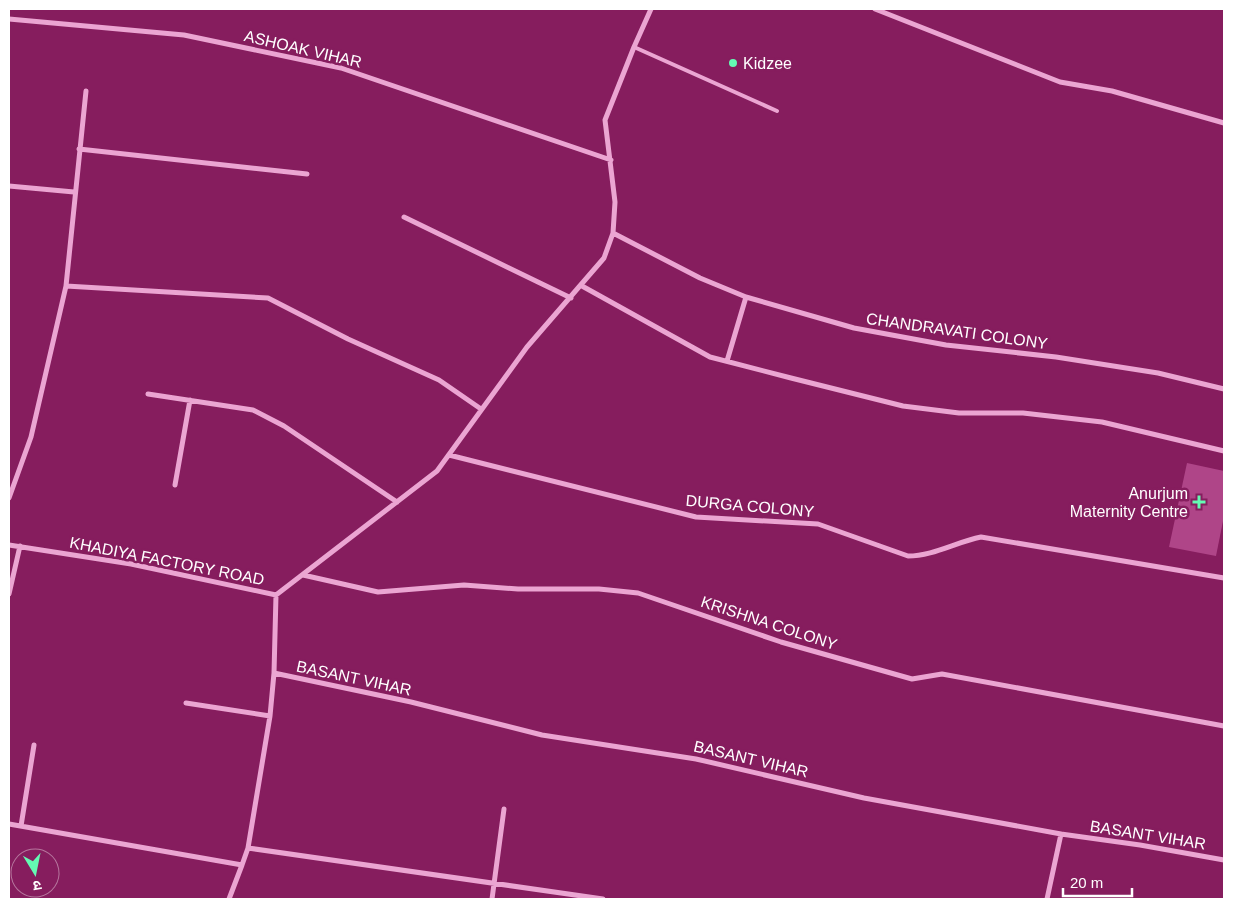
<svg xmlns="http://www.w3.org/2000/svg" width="1233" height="908" font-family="Helvetica,'Noto Sans Devanagari',sans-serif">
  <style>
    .building { fill: #af4588 }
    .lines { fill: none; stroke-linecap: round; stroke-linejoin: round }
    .lane { stroke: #eba5d2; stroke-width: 4 }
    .street { stroke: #eba5d2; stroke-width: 5 }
    .poi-dot { fill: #64fab3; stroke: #861d5e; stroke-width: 2 }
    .labels { text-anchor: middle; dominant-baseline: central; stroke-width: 5; stroke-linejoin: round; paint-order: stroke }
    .street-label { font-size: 16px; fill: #fff; stroke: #861d5e }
    .poi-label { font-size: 16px; fill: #fff; stroke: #861d5e; text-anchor: start }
  </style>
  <rect width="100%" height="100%" fill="#861d5e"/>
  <!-- building -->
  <path class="building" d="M1187,463L1224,471V516L1216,556L1169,547Z"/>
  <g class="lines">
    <!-- lane -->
    <path class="lane" d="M634,47L777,111"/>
    <!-- street -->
    <path class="street" d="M875,9L1060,82L1112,91L1224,123
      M9,19L184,35L341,68L611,160
      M79,149L307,174
      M9,186L74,192
      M404,217L571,298
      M613,233L700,278L746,297L854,328L946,345L1056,357L1158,373L1224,389
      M66,286L268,298L348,339L439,380L481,409
      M582,286L710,357L791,378L903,406L959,413H1023L1102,422L1224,451
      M727,361L746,297
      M148,394L253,410L284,426L397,502
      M449,455L696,517L818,524L908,556C933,556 956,542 981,537L1224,578
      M175,485L190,400
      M9,498L31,437L66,286L86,91
      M9,545L131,564L276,595L437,471L527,347L604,258L613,233L615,202L605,120L634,47L651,9
      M303,575L378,592L464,585L518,589H599L638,593L781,642L912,679L942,674L1224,726
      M9,594L20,546
      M274,673L411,702L542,735L696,759L864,798L1061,834L1140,845L1224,860
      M186,703L270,716
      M9,824L242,865L248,848L603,899
      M21,826L34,745
      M248,848L270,716L274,673L276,595
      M229,899L242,865
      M492,899L504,809
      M1047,899L1061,834"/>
  </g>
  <!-- markers -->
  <g class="poi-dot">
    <circle cx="733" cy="63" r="5"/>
    <path d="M1196.5 494.5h5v5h5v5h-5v5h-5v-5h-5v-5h5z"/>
  </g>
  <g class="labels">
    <!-- street labels -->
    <g class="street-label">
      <text transform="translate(303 49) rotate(13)">ASHOAK VIHAR</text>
      <text transform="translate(957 331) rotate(8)">CHANDRAVATI COLONY</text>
      <text transform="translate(750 506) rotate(5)">DURGA COLONY</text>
      <text transform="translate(167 561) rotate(11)">KHADIYA FACTORY ROAD</text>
      <text transform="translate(769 623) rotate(18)">KRISHNA COLONY</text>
      <text transform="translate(354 678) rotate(12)">BASANT VIHAR</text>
      <text transform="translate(751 759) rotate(13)">BASANT VIHAR</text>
      <text transform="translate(1148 835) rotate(9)">BASANT VIHAR</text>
    </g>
    <!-- poi labels -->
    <g class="poi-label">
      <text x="743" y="63">Kidzee</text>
      <text x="1188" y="493" text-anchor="end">Anurjum<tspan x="1188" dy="18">Maternity Centre</tspan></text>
    </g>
  </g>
  <!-- border -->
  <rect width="1233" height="908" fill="none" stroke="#ffffff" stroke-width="20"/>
  <!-- north arrow -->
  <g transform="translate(35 873) rotate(170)"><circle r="24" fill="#861d5e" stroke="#b6779e"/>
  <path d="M0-4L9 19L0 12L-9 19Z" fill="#64fab3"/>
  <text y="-8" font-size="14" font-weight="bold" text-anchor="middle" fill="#ffffff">उ</text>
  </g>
  <!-- scale -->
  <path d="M1063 888v8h69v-8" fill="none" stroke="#ffffff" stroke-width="2.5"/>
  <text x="1070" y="888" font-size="15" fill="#ffffff" stroke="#861d5e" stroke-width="4" paint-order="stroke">20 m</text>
</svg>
